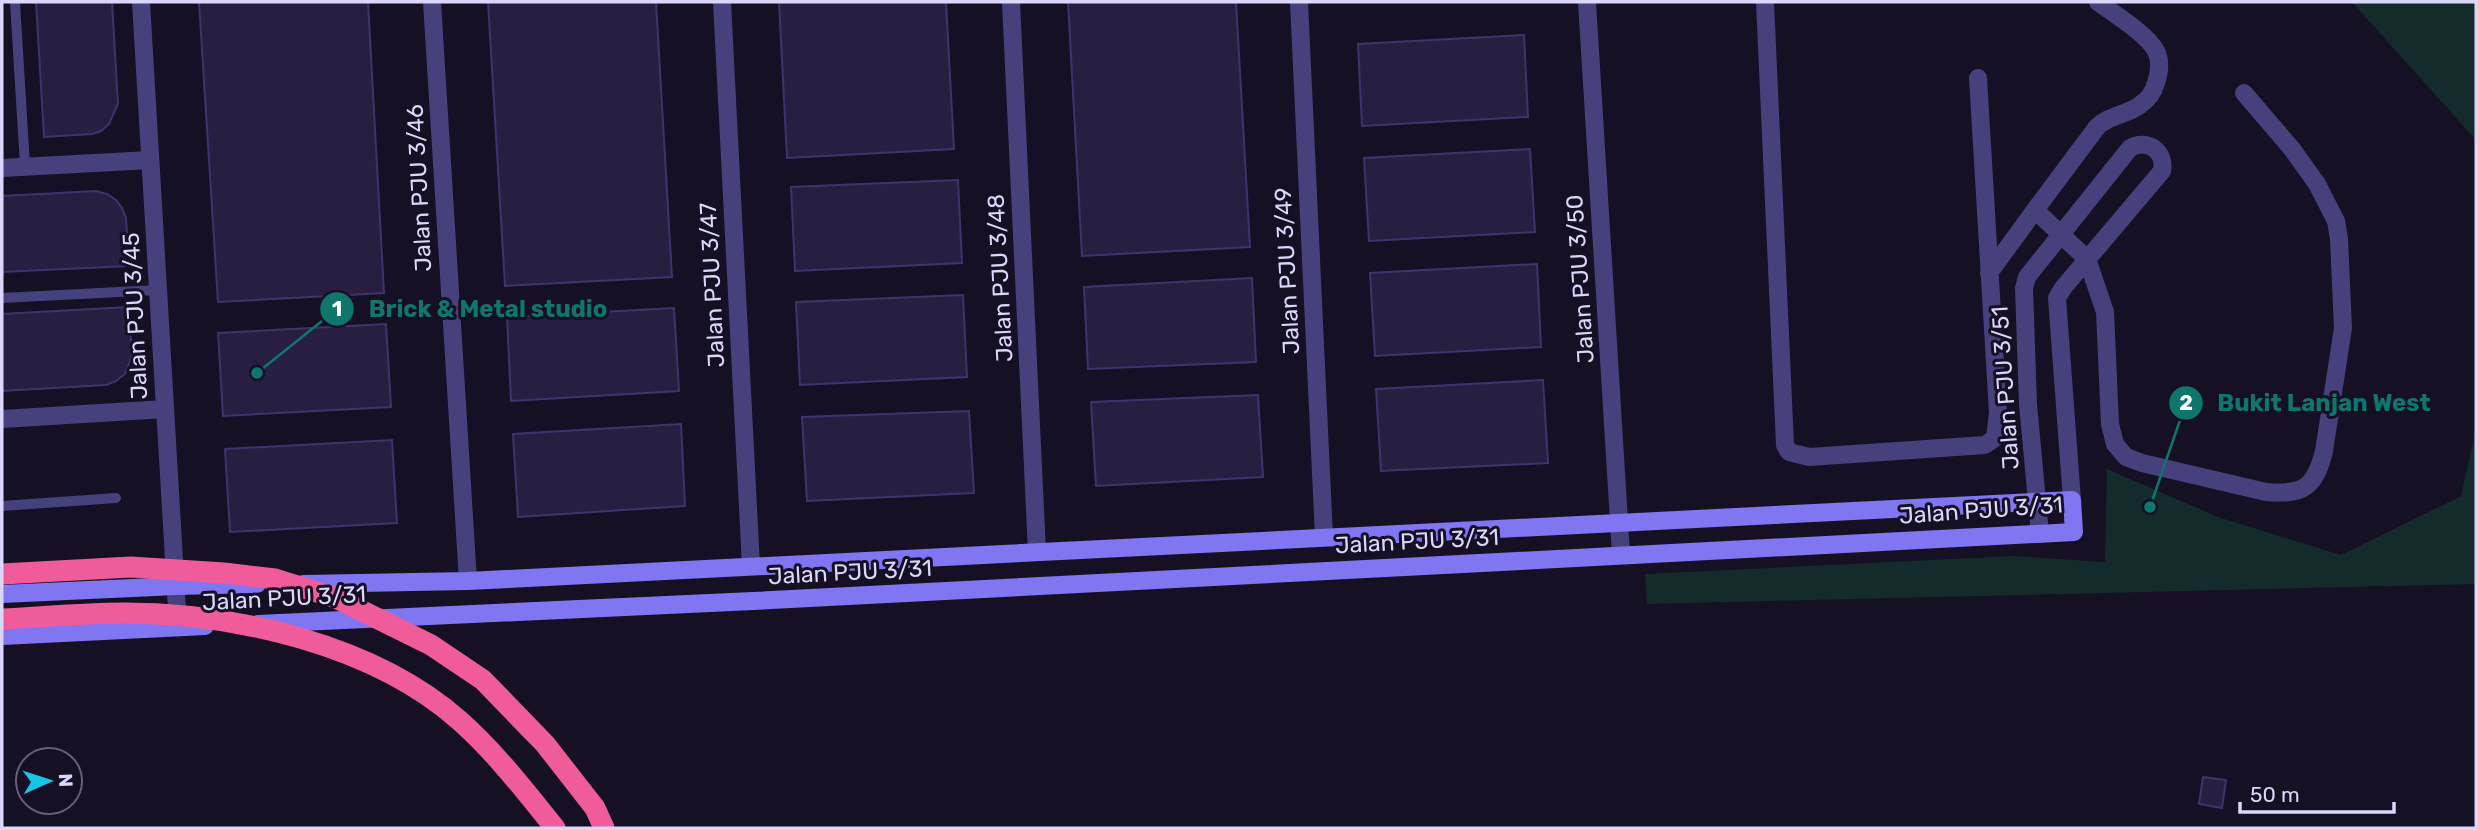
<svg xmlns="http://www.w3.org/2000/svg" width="2478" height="830" font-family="Rubik,sans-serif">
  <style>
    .green { fill: #142b2c }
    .building { fill: #271e42; stroke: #41326c; stroke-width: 2 }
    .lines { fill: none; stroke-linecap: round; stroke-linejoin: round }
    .lane { stroke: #46407d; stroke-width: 10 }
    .street { stroke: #46407d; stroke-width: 18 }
    .secondary { stroke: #8076f2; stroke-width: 18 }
    .highway-bridge { stroke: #f05c9a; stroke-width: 21 }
    .labels { text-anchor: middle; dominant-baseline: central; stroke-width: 6; stroke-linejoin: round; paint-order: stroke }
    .street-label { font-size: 23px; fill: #dcd6fb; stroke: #151023 }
    .leader { fill: none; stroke: #0f766e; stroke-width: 2.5 }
    .callout-dot { fill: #0f766e; stroke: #151023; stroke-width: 2.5 }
    .mark-label { font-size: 21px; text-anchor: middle; font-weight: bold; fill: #fff }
    .callout-label { font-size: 24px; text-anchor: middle; font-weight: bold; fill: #0f766e; stroke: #151023; stroke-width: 6; stroke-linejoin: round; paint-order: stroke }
  </style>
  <rect width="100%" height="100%" fill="#151023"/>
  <!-- green -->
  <path class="green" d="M2352,2H2476V140Z
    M2476,429V584L1647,604L1645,574L2013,556L2105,562L2107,469L2218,517L2341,555L2461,496Z"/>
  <!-- building -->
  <path class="building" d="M36,2H112L118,104L109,124L101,131L92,134L44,137Z
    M199,2H368L384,293L218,302Z
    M488,2H656L672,277L505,286Z
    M779,2H946L954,149L787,158Z
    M1068,2H1236L1250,247L1082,256Z
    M1524,35L1528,117L1362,126L1358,44Z
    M1530,149L1535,232L1369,241L1364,158Z
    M958,180L962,263L795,271L791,187Z
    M96,191L107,194L116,200L122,208L126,218L129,266L2,272V196Z
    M1537,264L1541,347L1375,356L1370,273Z
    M1252,278L1256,362L1088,369L1084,287Z
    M963,295L967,377L800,385L796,302Z
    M129,307L132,355L125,374L116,381L106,385L2,391V314Z
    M674,308L679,391L511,401L507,317Z
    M386,324L391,407L223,416L218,333Z
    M1543,380L1548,463L1381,471L1376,389Z
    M1258,395L1263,477L1096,486L1091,402Z
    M969,411L974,493L807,501L802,417Z
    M681,424L685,506L518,517L513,434Z
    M392,440L397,523L230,532L225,449Z
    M2203,777L2226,780L2222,808L2199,804Z"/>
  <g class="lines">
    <!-- lane -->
    <path class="lane" d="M15,2L25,166
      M2,298L158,290
      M2,506L116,498"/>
    <!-- street -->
    <path class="street" d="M141,2L178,627
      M432,2L468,581
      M722,2L751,566
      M1011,2L1037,552
      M1299,2L1324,537
      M1587,2L1621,554
      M1765,2L1785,445L1789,452L1809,457L1985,445L1995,438L1998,413L1978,78
      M2,168L150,160
      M2035,210L2097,127C2109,115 2127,115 2140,105C2148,100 2153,93 2156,83C2159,74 2161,61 2156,51C2147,34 2114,14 2098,2
      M1989,273L2035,210L2087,259L2105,312L2110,424L2115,444L2126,457L2142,463L2266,492C2303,495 2315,488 2324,451L2343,328L2339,239L2336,221L2317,184L2292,149L2244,93
      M2,419L165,409
      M2040,534L2028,404L2024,288L2027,277L2130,148C2148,138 2166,152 2162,171L2063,288L2057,298L2072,500"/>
    <!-- secondary -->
    <path class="secondary" d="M2,594L176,586L257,584
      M258,624L753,601L2074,532L2072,500L468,581L303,584
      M2,636L205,626"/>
    <!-- highway-bridge -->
    <path class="highway-bridge" d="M2,574L131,567L224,573L275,579L336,598L431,645L483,680L545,744L595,808L604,828
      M2,619C42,617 83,613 124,613C235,613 375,645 460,721C496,753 525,791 555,828"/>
  </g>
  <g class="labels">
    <!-- street labels -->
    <g class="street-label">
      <text transform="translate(419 188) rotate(-93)">Jalan PJU 3/46</text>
      <text transform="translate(1287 271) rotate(-93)">Jalan PJU 3/49</text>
      <text transform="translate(1000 278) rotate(-93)">Jalan PJU 3/48</text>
      <text transform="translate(1580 279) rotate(-94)">Jalan PJU 3/50</text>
      <text transform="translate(712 285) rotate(-93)">Jalan PJU 3/47</text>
      <text transform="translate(135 316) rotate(-93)">Jalan PJU 3/45</text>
      <text transform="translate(2005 388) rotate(-94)">Jalan PJU 3/51</text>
      <text transform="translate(1981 510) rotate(-4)">Jalan PJU 3/31</text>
      <text transform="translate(1417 541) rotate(-3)">Jalan PJU 3/31</text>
      <text transform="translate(850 572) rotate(-3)">Jalan PJU 3/31</text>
      <text transform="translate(284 598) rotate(-3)">Jalan PJU 3/31</text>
    </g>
  </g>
  <!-- callouts -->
  <path class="leader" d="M257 373L337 309M2150 507L2186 403"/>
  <g class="callout-dot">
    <circle cx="257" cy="373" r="7"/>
    <circle cx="2150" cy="507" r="7"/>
    <circle cx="337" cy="309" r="18"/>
    <circle cx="2186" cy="403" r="18"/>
  </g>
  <g class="mark-label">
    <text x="337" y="316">1</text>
    <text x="2186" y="410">2</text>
  </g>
  <g class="callout-label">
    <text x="488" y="317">Brick &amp; Metal studio</text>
    <text x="2324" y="411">Bukit Lanjan West</text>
  </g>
  <!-- border -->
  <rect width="2478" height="830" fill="none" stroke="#dcd6fb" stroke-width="7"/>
  <!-- north arrow -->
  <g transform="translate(49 781) rotate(87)"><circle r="33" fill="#151023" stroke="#655f79" stroke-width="2"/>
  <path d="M0-5L12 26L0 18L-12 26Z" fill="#16c6e7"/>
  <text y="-10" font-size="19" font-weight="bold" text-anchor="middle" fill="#dcd6fb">N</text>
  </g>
  <!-- scale -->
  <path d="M2240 802v10h154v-10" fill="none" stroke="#dcd6fb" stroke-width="3.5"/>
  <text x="2250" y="802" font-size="21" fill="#dcd6fb" stroke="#151023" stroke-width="5" paint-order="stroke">50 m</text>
</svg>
